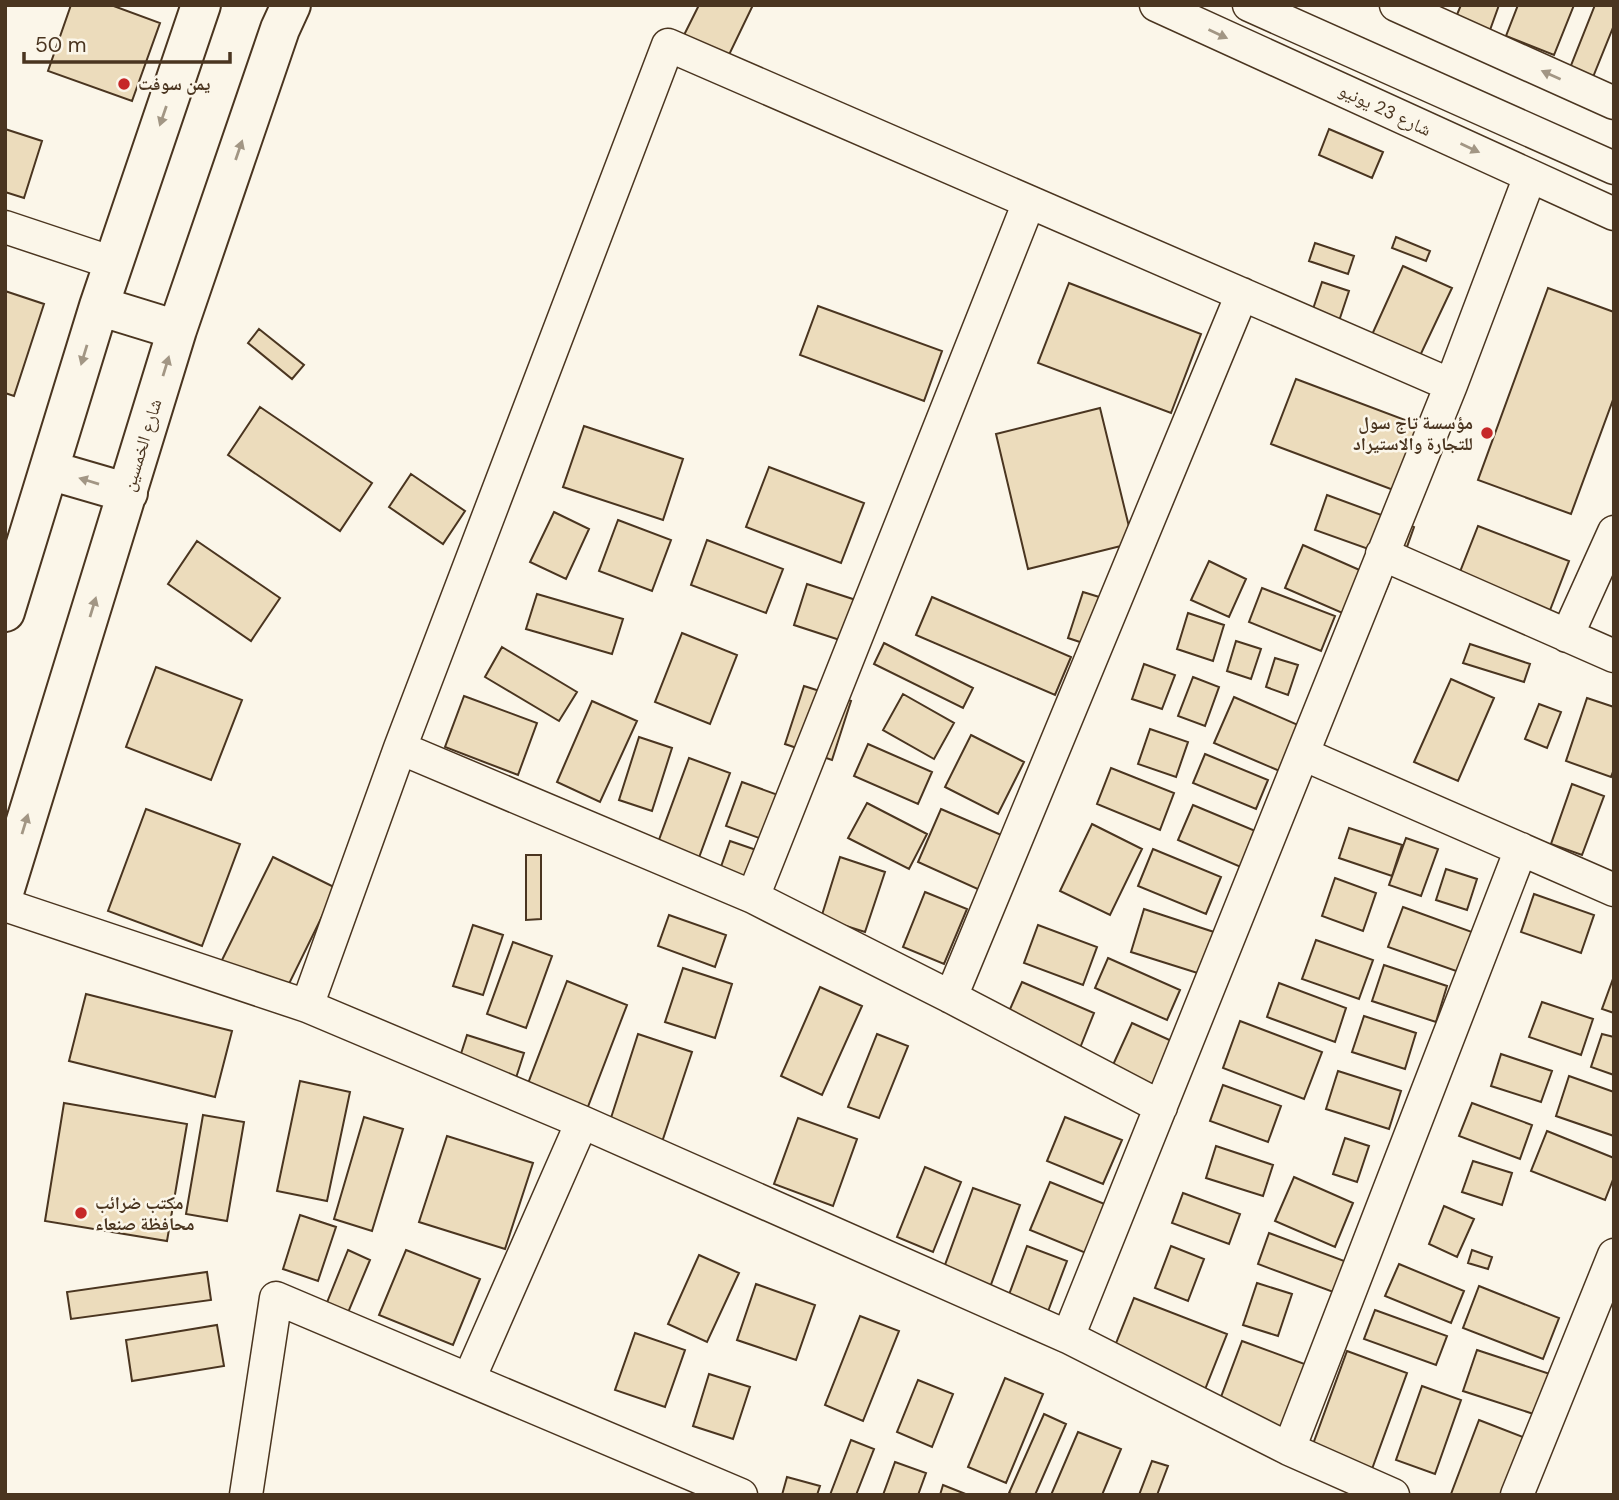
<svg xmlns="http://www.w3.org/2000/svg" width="1619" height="1500" font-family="'DM Sans','Noto Naskh Arabic',sans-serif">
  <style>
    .building { fill: #ecdcbc; stroke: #4a3520; stroke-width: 2 }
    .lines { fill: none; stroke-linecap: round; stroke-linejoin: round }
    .minor-casing { stroke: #4a3520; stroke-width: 35 }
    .major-casing { stroke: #4a3520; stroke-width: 42 }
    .minor { stroke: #fbf6e9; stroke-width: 32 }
    .major { stroke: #fbf6e9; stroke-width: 38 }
    .oneway { fill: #a29684 }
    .poi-dot { fill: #c62828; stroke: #fbf6e9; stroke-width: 2.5 }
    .labels { text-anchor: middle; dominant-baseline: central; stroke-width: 5; stroke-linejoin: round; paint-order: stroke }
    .poi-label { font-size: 18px; font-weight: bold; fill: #4a3520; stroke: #fbf6e9; text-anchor: start }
    .street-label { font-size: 18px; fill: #4a3520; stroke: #fbf6e9 }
  </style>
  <rect width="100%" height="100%" fill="#fbf6e9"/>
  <!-- building -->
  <path class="building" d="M71,5H111L160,23L132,101L48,71Z
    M699,5H753L727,59L683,37Z
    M1461,5H1499L1490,30L1456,17Z
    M1518,5H1574L1554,55L1506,36Z
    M1595,5H1614V25L1593,77L1570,68Z
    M5,129L42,141L24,198L5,192Z
    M1329,129L1383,152L1372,178L1319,155Z
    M1396,237L1430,251L1426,261L1392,248Z
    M1315,243L1354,256L1348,274L1309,261Z
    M1403,266L1452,288L1418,360L1370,339Z
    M1322,282L1349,291L1337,327L1310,318Z
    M1069,283L1201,334L1171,413L1038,363Z
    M1548,288L1614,312V397L1571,514L1478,480Z
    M5,291L44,304L14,396L5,393Z
    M818,306L942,351L924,401L800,355Z
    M259,329L304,365L292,379L248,343Z
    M1296,379L1437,432L1412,497L1271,444Z
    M260,407L372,483L340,531L228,455Z
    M1100,408L1133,543L1028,569L996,434Z
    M584,426L683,459L663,520L563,487Z
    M769,467L864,503L841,563L746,527Z
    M411,474L465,511L443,544L389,507Z
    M1327,495L1414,527L1402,561L1315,530Z
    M554,512L589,529L566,579L530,562Z
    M618,520L671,540L652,591L599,571Z
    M1478,526L1569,561L1547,618L1456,582Z
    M707,540L783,569L766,613L691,585Z
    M197,541L280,598L251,641L168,584Z
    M1303,545L1389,583L1370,625L1285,588Z
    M1209,561L1246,579L1229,617L1191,600Z
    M807,584L868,604L855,645L794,625Z
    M1262,588L1335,616L1321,651L1249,622Z
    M1083,592L1122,604L1107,651L1068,638Z
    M537,594L623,619L612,654L526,629Z
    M932,597L1071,657L1055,695L916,635Z
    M1188,613L1224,625L1213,661L1177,649Z
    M682,633L737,655L710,724L655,702Z
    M1236,641L1261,649L1251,679L1227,671Z
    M884,643L973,688L963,708L874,664Z
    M1470,644L1530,664L1524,682L1463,663Z
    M502,647L577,692L559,721L485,677Z
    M1275,658L1298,665L1288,695L1266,687Z
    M1144,664L1175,675L1162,709L1132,699Z
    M156,667L242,700L211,780L126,747Z
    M1193,677L1219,687L1205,726L1178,716Z
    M1451,679L1494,698L1458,781L1414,762Z
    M804,686L851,701L832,760L785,744Z
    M903,694L954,723L934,759L883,730Z
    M464,696L537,723L518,775L445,747Z
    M1234,697L1323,736L1303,781L1214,743Z
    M1587,698L1614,707V769L1611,777L1566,761Z
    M592,701L637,721L600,802L557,782Z
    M1539,704L1561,712L1547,748L1525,739Z
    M1150,729L1188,742L1176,777L1138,764Z
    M971,735L1024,762L998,814L945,787Z
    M639,737L672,748L652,811L619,800Z
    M868,744L932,772L918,804L854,776Z
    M1205,754L1268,780L1256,809L1193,783Z
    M689,758L730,773L697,863L656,848Z
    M1111,768L1174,793L1160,830L1097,804Z
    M742,782L803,804L787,848L726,826Z
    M1572,784L1604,796L1582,855L1551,844Z
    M867,803L927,834L909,869L848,838Z
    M1193,805L1265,835L1250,871L1178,840Z
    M146,809L240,844L202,946L108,911Z
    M941,809L1006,837L982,891L918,862Z
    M1092,824L1142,849L1110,915L1060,891Z
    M1349,828L1402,845L1392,876L1339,858Z
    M1406,838L1438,849L1421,896L1389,885Z
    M730,841L774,856L759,897L716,881Z
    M1153,849L1221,877L1206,914L1138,886Z
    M526,855H541V919L526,920Z
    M273,857L336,888L284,994L221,962Z
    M840,857L885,872L865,932L821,918Z
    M1446,869L1477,879L1467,910L1436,900Z
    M1335,878L1376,893L1363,931L1322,916Z
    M925,892L967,909L944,964L903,947Z
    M1534,894L1594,915L1581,953L1521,932Z
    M1403,907L1472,932L1459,972L1388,947Z
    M1144,909L1220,934L1207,976L1131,952Z
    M669,915L726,935L715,967L658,946Z
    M473,925L503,935L483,995L453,986Z
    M1038,925L1097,947L1083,985L1024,963Z
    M1316,940L1373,960L1359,999L1302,979Z
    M513,942L552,956L526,1028L487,1014Z
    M1108,958L1180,990L1167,1020L1095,988Z
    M1384,965L1447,986L1436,1022L1372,1001Z
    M683,968L732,984L715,1038L665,1022Z
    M1614,976V1013L1602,1009Z
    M567,981L627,1005L584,1117L524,1094Z
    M1022,982L1094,1013L1080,1048L1007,1016Z
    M1279,983L1346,1008L1335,1042L1267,1017Z
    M820,987L862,1006L822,1095L781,1076Z
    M86,994L232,1031L215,1097L69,1061Z
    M1542,1002L1593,1019L1581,1055L1529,1037Z
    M1364,1016L1416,1033L1405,1069L1352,1052Z
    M1240,1021L1322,1052L1304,1099L1223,1068Z
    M1132,1023L1196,1052L1171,1108L1107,1078Z
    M638,1034L692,1052L662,1142L609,1124Z
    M877,1034L908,1046L879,1118L848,1107Z
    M1602,1034L1614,1037V1075L1591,1067Z
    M467,1035L524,1053L515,1081L458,1063Z
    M1501,1054L1552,1071L1541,1102L1491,1086Z
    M1338,1071L1401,1091L1389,1129L1326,1109Z
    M1569,1076L1614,1092V1136L1556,1116Z
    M300,1081L350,1092L327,1201L277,1191Z
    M1223,1085L1281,1106L1268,1142L1210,1121Z
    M64,1103L187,1124L167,1241L45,1221Z
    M1472,1103L1532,1125L1520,1159L1459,1136Z
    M203,1115L244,1122L227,1221L186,1214Z
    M364,1117L403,1129L372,1231L334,1219Z
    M1065,1117L1122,1140L1103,1184L1047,1161Z
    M798,1118L857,1139L833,1206L774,1184Z
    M1547,1131L1614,1158V1177L1605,1200L1531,1171Z
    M447,1136L533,1163L505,1249L419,1222Z
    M1345,1138L1369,1146L1357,1182L1333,1174Z
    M1216,1146L1273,1165L1263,1196L1206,1178Z
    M1473,1161L1512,1173L1502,1205L1462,1192Z
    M925,1167L961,1182L933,1252L897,1237Z
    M1294,1177L1353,1203L1335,1247L1275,1221Z
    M1050,1182L1117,1209L1098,1258L1030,1230Z
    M973,1188L1020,1205L985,1301L938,1284Z
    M1183,1193L1240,1214L1229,1244L1172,1223Z
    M1444,1206L1474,1219L1457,1257L1429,1244Z
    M300,1215L336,1227L318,1281L283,1269Z
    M1269,1233L1347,1262L1336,1293L1258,1264Z
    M1027,1246L1067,1261L1047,1314L1007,1300Z
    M1171,1246L1204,1259L1188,1301L1155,1288Z
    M348,1250L370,1260L347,1315L326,1305Z
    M406,1250L480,1279L453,1345L379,1315Z
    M1472,1250L1492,1257L1488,1269L1468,1263Z
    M699,1255L739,1273L707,1342L668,1324Z
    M1399,1264L1464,1291L1451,1323L1385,1296Z
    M207,1272L211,1300L71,1319L67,1292Z
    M1257,1283L1292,1294L1278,1336L1243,1325Z
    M756,1284L815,1305L796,1360L737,1340Z
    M1479,1286L1559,1318L1543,1359L1463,1328Z
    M1134,1298L1227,1334L1200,1402L1107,1366Z
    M1375,1310L1447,1336L1436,1365L1364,1339Z
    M860,1316L899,1331L863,1421L825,1405Z
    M217,1325L224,1366L132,1381L126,1340Z
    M635,1333L685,1350L665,1407L615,1390Z
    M1242,1341L1310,1366L1286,1430L1218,1405Z
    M1477,1350L1565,1379L1552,1420L1463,1391Z
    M1347,1351L1407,1373L1372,1469L1312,1447Z
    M709,1374L750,1387L733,1439L693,1426Z
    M1005,1378L1043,1394L1006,1483L968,1467Z
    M918,1380L953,1394L932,1447L897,1432Z
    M1422,1386L1461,1400L1435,1474L1396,1460Z
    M1044,1414L1066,1424L1035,1495H1014L1009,1493Z
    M1479,1420L1523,1437L1501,1495L1451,1494Z
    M1078,1432L1121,1449L1102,1495H1051Z
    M851,1440L874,1449L856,1495H830Z
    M1152,1461L1168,1466L1157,1495H1139Z
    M895,1462L926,1473L918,1495H883Z
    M787,1477L820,1486L817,1495H782Z
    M943,1485L968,1495H940Z"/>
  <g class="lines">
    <!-- minor casing -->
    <g class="minor-casing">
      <path id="minor" d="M1156,5L1614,214
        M1249,5L1614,168
        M1396,5L1614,103
        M5,227L113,263
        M1382,554L1614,656
        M1567,636L1614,532
        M400,748L753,897L951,997L1161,1107
        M1303,754L1614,890
        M753,897L1029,202
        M5,905L307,1006L582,1122L1068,1337L1289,1449L1393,1495
        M951,997L1242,294
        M307,1006L400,748L668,45L1451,385
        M1068,1337L1451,385L1530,176
        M469,1379L582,1122
        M1289,1449L1521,849
        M246,1495L276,1298L741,1495
        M1517,1495L1614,1255"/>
    </g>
    <!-- major casing -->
    <g class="major-casing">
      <path id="major" d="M99,306L177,330
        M49,470L128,493
        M5,612L99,306L201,5
        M5,889L177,330L280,29L291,5"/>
    </g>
    <!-- minor -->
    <use href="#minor" class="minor"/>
    <!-- major -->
    <use href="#major" class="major"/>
  </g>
  <!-- one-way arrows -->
  <defs><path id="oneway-solid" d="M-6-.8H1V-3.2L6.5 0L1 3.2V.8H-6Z" transform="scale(1.75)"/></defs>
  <g class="oneway">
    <use href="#oneway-solid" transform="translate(1218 34) rotate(25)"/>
    <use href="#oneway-solid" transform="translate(1551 75) rotate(-156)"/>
    <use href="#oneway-solid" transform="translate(163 116) rotate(109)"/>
    <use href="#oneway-solid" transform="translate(1470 148) rotate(25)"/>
    <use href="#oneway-solid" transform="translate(239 150) rotate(-71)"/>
    <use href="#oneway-solid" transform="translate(84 355) rotate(107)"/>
    <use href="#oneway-solid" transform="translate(166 366) rotate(-73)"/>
    <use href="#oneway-solid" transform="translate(89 481) rotate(-163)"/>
    <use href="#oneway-solid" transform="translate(93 607) rotate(-73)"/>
    <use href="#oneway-solid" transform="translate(25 824) rotate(-73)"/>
  </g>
  <!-- markers -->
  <g class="poi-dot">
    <circle cx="124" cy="84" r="7"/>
    <circle cx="1487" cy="433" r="7"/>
    <circle cx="81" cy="1213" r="7"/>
  </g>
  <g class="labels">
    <!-- poi labels -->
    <g class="poi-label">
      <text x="138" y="84">يمن سوفت</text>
      <text x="1473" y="423" text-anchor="end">مؤسسة تاج سول<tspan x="1473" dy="21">للتجارة والاستيراد</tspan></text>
      <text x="95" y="1203">مكتب ضرائب<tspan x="95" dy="21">محافظة صنعاء</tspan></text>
    </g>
    <!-- street labels -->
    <g class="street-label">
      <text transform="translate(1385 110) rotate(25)">شارع 23 يونيو</text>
      <text transform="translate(142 445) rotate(-73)">شارع الخمسين</text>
    </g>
  </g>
  <!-- border -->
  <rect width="1619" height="1500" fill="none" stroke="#4a3520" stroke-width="14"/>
  <!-- scale -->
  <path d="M24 52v10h206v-10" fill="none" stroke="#4a3520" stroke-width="3.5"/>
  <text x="35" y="52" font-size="21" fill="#4a3520" stroke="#fbf6e9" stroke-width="5" paint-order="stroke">50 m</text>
</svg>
